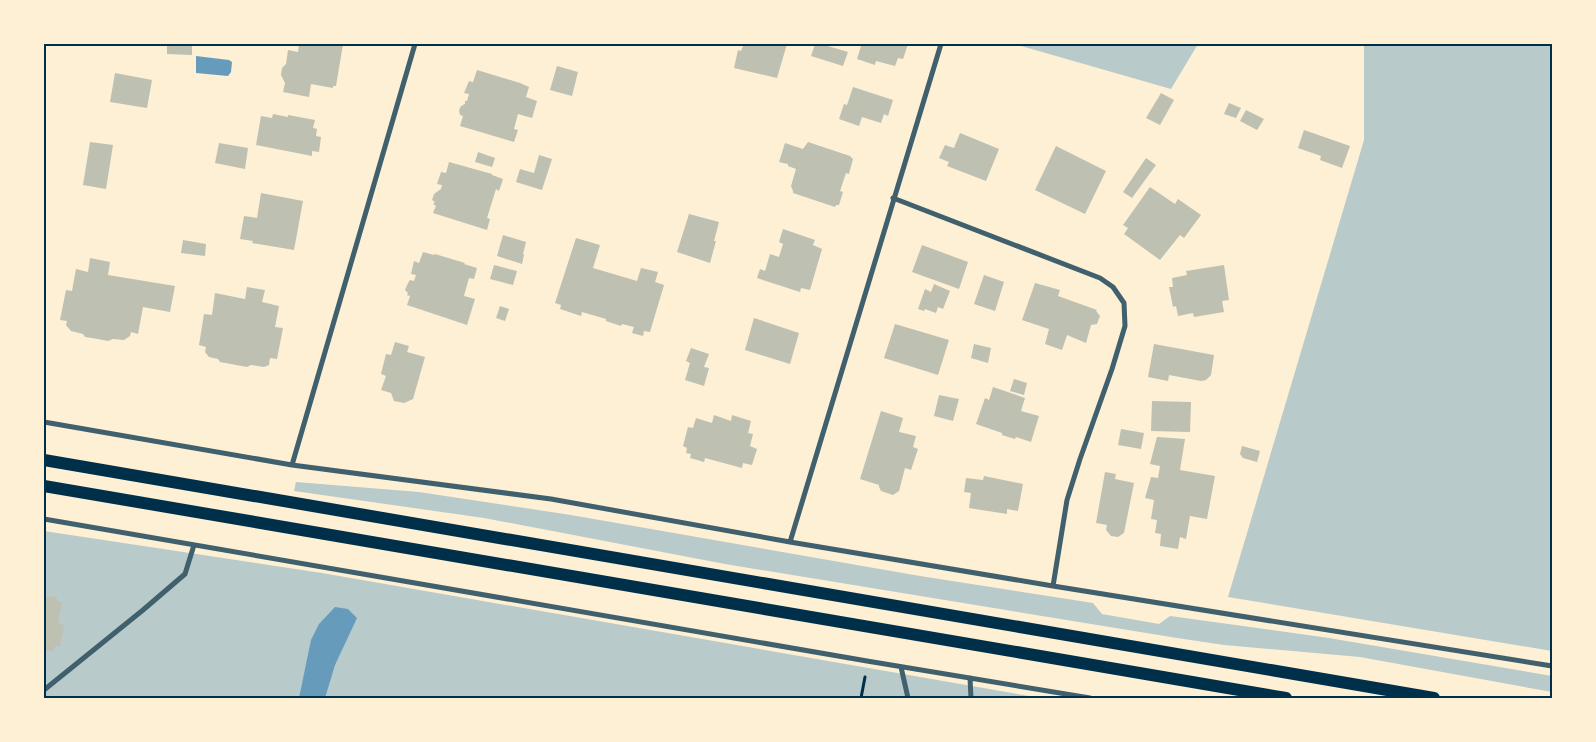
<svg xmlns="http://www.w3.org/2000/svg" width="1596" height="742" font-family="Manrope,sans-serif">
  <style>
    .green { fill: #b9caca }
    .water { fill: #669bbc }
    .building { fill: #bec0b2 }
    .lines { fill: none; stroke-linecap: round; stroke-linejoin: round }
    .path { stroke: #003049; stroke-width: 3 }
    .minor { stroke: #3f606c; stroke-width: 5 }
    .primary { stroke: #003049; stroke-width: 12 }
    .neatline { fill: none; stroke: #003049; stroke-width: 2 }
  </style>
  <rect width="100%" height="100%" fill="#fdf0d5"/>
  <!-- green -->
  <path class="green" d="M1014,44H1198L1171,89Z
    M1364,44H1552V651L1228,597L1364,140Z
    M296,482L419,492L571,515L920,576L1093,603L1102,614L1159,624L1170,616L1329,638L1552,676V692L1360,657L1224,645L1177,638L725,564L484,518L294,491Z
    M44,531L322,573L1041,698H44Z"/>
  <!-- water -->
  <path class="water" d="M196,56L229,60L232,62L231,72L228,76L196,73Z
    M335,607L348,609L357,618L335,665L325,698H299L311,640L319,624Z"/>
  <!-- building -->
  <path class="building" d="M167,44H192V55L167,54Z
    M299,44H343L336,86H333V88L311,84L309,97L283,92L285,83L281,75L282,68L286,64L288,50L298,52Z
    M744,44H787L777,78L734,68L738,50L741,51Z
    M815,44H821L848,52L843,66L811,56Z
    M855,44H908L903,59L898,58L895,66L876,61L875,65L857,59L861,46Z
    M557,66L578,72L572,96L550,90Z
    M477,70L520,83L529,87L526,97L537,101L532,118L518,114L514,129L518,130L514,142L460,126L463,116L460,115L459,110L461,106L465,104V101H467L469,94L464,93L469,81L473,82Z
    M115,73L152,80L147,108L110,102Z
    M853,87L893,100L888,116L884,114L881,123L862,117L859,126L839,119L844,104L847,105Z
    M1161,93L1174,100L1160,125L1146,118Z
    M1229,103L1241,108L1236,118L1224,114Z
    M1246,110L1264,119L1257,130L1240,121Z
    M273,114L288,117V115L315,120L313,128L317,129L316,136L321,137L319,152L312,151V156L256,145L261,116L272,118Z
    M1304,130L1350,146L1342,168L1320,160L1321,156L1298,148Z
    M960,133L999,149L986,181L947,166L949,162L939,158L945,145L954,148Z
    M90,142L113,145L106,189L83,185Z
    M808,142L850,156L853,159L849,174L846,173L840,191L843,192L839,205H836L835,207L793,193V191L791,186L796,169L788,166V164L779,162L785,143L803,149Z
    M219,143L248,148L245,169L215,163Z
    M1056,146L1106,171L1085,214L1035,190Z
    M478,152L495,158L492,167L475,162Z
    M539,155L552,159L542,190L516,182L520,169L534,173Z
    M1146,158L1156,165L1132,198L1123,192Z
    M449,162L492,174V175L503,179L499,191L496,189L487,218L490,219L487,230L433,213L436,206L433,204L435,202L432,200L434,194L441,189L442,185L437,184L441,172L446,173Z
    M1150,187L1175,204L1178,199L1201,215L1184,238L1180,235L1160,260L1124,234L1128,228L1123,225Z
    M261,193L303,201L294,250L252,243L253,241L240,239L244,216L257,218Z
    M689,214L719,222L714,241H716L710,263L677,252Z
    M783,229L815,240L813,245L822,249L810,290L801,288L800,292L757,278L760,269L765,271L770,254L779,257L783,244L779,242Z
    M503,235L526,242L523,254L524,255L522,264L497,256Z
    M576,238L600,245L593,268L637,281L641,268L658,272L655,282L664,285L650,332L644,331L643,336L632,333L634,327L622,324L621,326L606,321V319L582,312L581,316L560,309L561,305L555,303Z
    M183,240L206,244L205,256L181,253Z
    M922,245L968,262L959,289L912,272Z
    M423,252L434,255L435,254L465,263L464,264L477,268L474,279L469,278L464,296L475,299L467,325L407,305L410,296L407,295L408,293L405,290L408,283L410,280L414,281L416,275L411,274L414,261L419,263Z
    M90,258L110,262L108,275L175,286L170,312L143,307L138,334L131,332L130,336L124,340L113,339L108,341L98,339L85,337L83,334L71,331L66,325L67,321L60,320L66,290L72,291L76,269L88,272Z
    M494,265L517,271L513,285L490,279Z
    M1224,265L1229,300L1222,301L1224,312L1194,317L1193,313L1178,316L1176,306L1173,307L1169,287H1173L1172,278L1187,275L1186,271Z
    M984,275L1004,282L995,311L974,304Z
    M1035,283L1060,290L1058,296L1097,310L1096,311L1100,316L1097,324L1091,325L1086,343L1067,335L1062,350L1045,344L1049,329L1022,320Z
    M934,284L950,291L943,309L938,307L936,313L925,309L924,311L918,309L925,289L931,292Z
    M247,287L265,290L262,302L279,306L275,327L283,328L277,359L270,358L269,365L264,367L251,365L247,367L220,362L218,359L209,357L205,352L206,347L199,345L204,314L212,315L215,293L245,299Z
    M500,306L509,309L505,321L496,318Z
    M754,318L799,333L790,364L745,350Z
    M895,324L949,340L938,375L884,358Z
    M395,342L409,346L407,352L425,357L413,399L404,403L394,401L391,393L381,390L386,376L381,374L386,354L391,355Z
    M974,344L991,348L988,363L971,358Z
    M1154,344L1214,355L1211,375L1206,380L1201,381L1169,375L1168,381L1148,377Z
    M691,348L709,354L704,367L709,368L704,386L685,380L690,363L686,361Z
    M1014,379L1027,383L1024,395L1010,391Z
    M993,387L1025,398L1021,411L1039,416L1031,442L1016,437L1015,439L1002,435V433L976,424L985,398L989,400Z
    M939,395L959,399L953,421L934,416Z
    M1152,401L1191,402L1190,432L1151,431Z
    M881,411L903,418L899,432L916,436L913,447L918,449L911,470L905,468L899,491L893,495L881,491L879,487V485L860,479Z
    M714,415L731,421L732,415L751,421L748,433L753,434L750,446L757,449L752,465L743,463L742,468L705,458L704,462L690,458L691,454L686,453L687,448L683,446L688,427L693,428L696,418L712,423Z
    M1121,429L1144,433L1141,449L1118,445Z
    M1157,437L1185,439L1180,470L1215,476L1207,519L1190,516L1186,539L1180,537L1178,549L1160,546L1161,534L1155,533L1157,520L1151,519L1154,500L1145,498L1151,477L1158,478L1160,466L1150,464Z
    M1242,446L1260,451L1257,462L1243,458L1240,454Z
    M1105,472L1116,474L1115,479L1134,483L1124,533L1118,537L1111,536L1106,530L1107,525L1096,523Z
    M984,476L1023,484L1018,511L1007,509V514L969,508L971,493L964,492L966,478L983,480Z
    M49,596L56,597L58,601L62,602L58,624L64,625L60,647L55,646L54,651L44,649V598L46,599Z"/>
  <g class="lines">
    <!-- path -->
    <path class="path" d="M861,698L865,677"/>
    <!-- minor -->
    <path class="minor" d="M893,198L1100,278L1113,287L1124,303L1125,326L1112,369L1080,459L1067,500L1053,586
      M44,422L292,465L551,499L790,542L1053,586L1552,666
      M292,465L415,44
      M44,519L867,661L1090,698
      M790,542L941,44
      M901,667L908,698
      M970,678L971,698
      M44,690L143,610L185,574L194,545"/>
    <!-- primary -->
    <path class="primary" d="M44,460L1434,698
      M44,486L1286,698"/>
  </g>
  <!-- border -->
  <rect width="1596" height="742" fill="none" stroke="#fdf0d5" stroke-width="90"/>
  <rect x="45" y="45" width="1506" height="652" class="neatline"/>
</svg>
